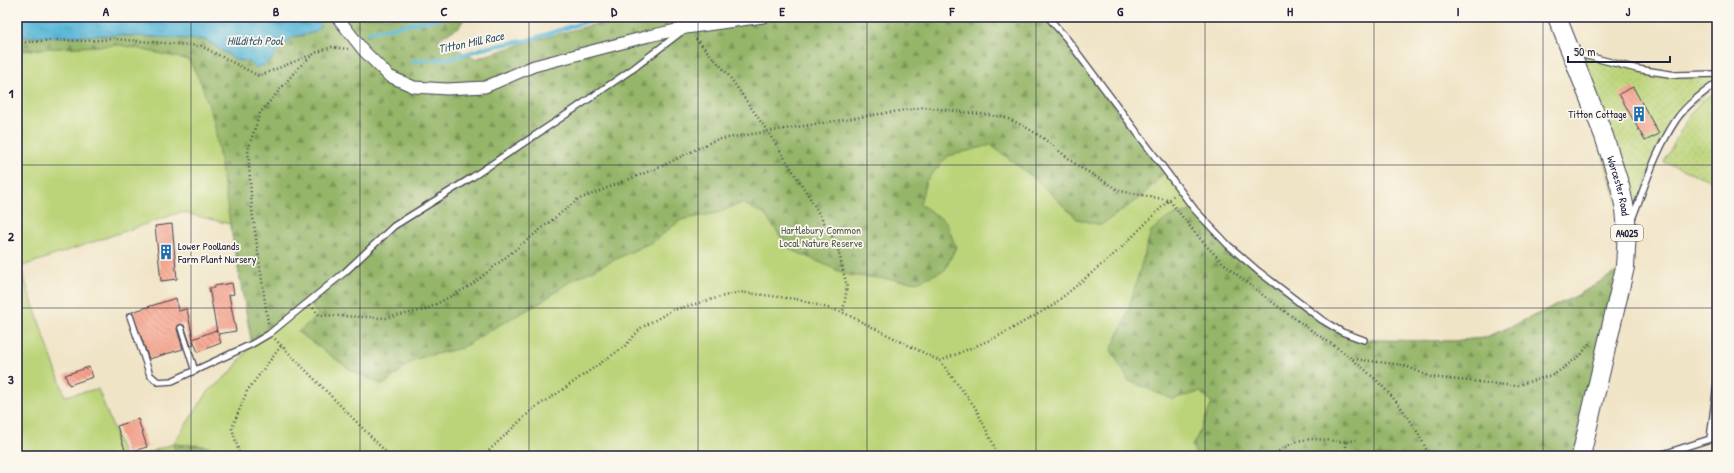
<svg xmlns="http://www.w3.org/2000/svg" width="1734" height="473" font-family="'Patrick Hand',sans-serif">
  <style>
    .green { fill: #bcd479; stroke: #6f7b5a }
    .forest { fill: url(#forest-firs); stroke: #5c6c52 }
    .garden { fill: url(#garden-dots); stroke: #6f7b5a }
    .water { fill: url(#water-ripples); stroke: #3e6c89 }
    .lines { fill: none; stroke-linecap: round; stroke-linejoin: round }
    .stream { stroke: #59b7d7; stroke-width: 4 }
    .building { fill: url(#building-back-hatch) }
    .lane-casing { stroke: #413f50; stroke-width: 8 }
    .street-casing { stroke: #413f50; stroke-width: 13 }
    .primary-casing { stroke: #413f50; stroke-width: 20 }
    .path { stroke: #413f50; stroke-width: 2.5; stroke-dasharray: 1 3; stroke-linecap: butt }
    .lane { stroke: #fff; stroke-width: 5.5 }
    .street { stroke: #fff; stroke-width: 11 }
    .primary { stroke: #fff; stroke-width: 18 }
    .grid { fill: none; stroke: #22223b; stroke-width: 1; stroke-opacity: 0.55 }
    .labels { text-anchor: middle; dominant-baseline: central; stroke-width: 3.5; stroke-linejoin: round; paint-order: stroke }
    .shield { fill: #fbf7ec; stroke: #636270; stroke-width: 1 }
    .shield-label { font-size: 10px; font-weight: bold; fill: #22223b }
    .poi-label { font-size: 11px; fill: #22223b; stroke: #fbf7ec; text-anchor: end }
    .street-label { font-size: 11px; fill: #22223b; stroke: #fbf7ec }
    .park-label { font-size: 11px; fill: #50574e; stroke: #fbf7ec }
    .water-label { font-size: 12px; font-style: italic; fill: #355672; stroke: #fbf7ec }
    .neatline { fill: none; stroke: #22223b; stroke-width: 1.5 }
    .grid-label { font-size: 13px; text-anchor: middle; font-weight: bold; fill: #22223b }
  </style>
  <defs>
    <pattern id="forest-firs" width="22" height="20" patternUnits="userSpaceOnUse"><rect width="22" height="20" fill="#95b669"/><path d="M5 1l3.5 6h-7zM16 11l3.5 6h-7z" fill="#799458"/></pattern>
    <pattern id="garden-dots" width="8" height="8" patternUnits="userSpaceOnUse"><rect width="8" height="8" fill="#bcd479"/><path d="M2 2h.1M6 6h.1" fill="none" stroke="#a1b66a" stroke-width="1.8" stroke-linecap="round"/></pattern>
    <pattern id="water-ripples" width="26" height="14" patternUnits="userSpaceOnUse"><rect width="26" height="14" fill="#59b7d7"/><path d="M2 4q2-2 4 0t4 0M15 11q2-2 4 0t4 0" fill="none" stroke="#4994b0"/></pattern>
    <pattern id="building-back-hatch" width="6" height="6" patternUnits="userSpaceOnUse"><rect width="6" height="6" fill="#f7a08a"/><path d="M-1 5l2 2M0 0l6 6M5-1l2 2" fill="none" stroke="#c88272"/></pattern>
  </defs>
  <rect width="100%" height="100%" fill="#fbf7ec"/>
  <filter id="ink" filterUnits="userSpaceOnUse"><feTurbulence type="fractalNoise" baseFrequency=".025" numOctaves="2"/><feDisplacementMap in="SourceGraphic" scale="8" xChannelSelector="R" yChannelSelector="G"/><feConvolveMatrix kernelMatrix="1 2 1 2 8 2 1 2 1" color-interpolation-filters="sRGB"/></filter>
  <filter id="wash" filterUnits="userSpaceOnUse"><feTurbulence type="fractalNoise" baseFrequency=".012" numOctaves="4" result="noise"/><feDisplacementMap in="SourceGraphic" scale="16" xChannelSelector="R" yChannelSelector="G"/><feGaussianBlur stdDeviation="0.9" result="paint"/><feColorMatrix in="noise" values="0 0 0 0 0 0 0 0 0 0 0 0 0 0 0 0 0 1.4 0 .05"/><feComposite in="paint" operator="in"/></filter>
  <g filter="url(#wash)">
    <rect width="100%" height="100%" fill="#f0e4c6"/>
    <!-- green -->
    <path class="green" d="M17,17H337L364,51L534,66L1165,172L1228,245L1322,320L1364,340L1452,341L1484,338L1510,327L1578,295L1625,267L1583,456H139L173,444L208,392L231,372L252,344L230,224L181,212L20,267L65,396L98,389L124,456H17V52L41,49L17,50Z"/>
    <!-- forest -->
    <path class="forest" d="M311,17H465L459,27L438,39L475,59L532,41L622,17H1048L1165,172L1142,196L1101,225L1077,219L1038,181L991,145L948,156L926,181L920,204L946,222L956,247L945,270L917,282L848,275L790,249L764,214L742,203L717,213L681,220L654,241L572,280L540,303L497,326L462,348L415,359L383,385L351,370L298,332L318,315L309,303L252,344L230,224L214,121L201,83L189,60L121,45L17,50V37L117,35L206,40L236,60L270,62C275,53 284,41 294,37C305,33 313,34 321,26Z
      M1195,210L1228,245L1322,320L1364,340L1452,341L1484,338L1510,327L1578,295L1625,267L1581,456H1197L1192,446L1201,429L1212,403L1200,392L1172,399L1129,381L1111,350L1126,318L1151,231L1169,217Z
      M173,444L205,446L226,454L227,456H177Z"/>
    <!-- garden -->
    <path class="garden" d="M1570,51L1596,59L1676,75L1717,74V83L1676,120L1656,159L1627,232Z
      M1717,91V176L1712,181L1664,162L1686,121L1700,102Z"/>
    <!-- water -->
    <path class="water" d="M17,17H311L321,26L315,32L293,37L275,54L270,62L255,68L250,62L236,60L206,40L117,35L17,37Z"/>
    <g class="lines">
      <!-- stream -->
      <path class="stream" d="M369,32L446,17
        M413,61L452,58L485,48L528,40L601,17"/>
    </g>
    <g id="blocks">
      <!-- building -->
      <path class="building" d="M1633,87L1659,134L1645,141L1619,94Z
        M172,224L177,279L161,281L155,226Z
        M232,283L234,294L229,295L236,331L218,334L221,343L198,352L193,340L194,345L191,346L184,325L179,324L177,329L183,349L149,359L132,312L176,298L178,311L187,309L193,339L216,330L217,332L209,288H214V286Z
        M89,367L93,377L69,385L65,375Z
        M138,419L147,447L126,453L117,426Z"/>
    </g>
  </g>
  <g filter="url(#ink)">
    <use href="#blocks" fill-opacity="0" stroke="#413f50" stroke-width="1"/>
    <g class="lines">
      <!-- lane casing -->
      <g class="lane-casing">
        <path id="lane" d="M1048,17L1067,39L1195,210L1228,245L1258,271L1322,320L1342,332L1364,340
          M1576,53L1637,69L1676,75L1717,74
          M1632,219C1645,186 1656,150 1676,120C1686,105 1703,93 1717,83
          M130,316L150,375L158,382L172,381L252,344L269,334L345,272L394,226L471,178L573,110L634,68L681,32
          M181,328L195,371
          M1657,456L1710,439L1717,384"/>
      </g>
      <!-- street casing -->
      <g class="street-casing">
        <path id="street" d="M337,17L364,51L389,76L414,87L447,89L485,87L534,66L649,36L686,28L763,17"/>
      </g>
      <!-- primary casing -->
      <g class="primary-casing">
        <g id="primary">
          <path id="s1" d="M1557,17L1604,136L1620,186L1625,209L1627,232L1625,267L1581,456"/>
        </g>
      </g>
      <!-- path -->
      <path class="path" d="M696,39L727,73L768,132L810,198L837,245L847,287L843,312
        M17,43L55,40L84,41L114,39L201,46L259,76L313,54
        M313,308L319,315L386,318L425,310L470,286L577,200L660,167L715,140L924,107L1004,117L1024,126L1043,138L1078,166L1120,191L1169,200C1188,224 1206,248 1229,268C1253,288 1278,307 1304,325C1320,337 1338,347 1353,360C1386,386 1413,417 1429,456
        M268,323L252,210L248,149L260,113L298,68L315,53L332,47L348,49
        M275,339L390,456
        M1353,359L1403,365L1431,377L1515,386L1555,374L1581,355L1591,341
        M940,361L997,337L1052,306L1118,251L1174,195
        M1346,442V456
        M240,456L232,428L247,391L281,346
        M483,456L534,408L555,395L625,346L641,328L673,310L739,292L796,299L842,312L940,361L975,407L999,456
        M1272,456C1280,450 1293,441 1303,440C1320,437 1337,444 1356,440"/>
      <!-- lane -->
      <use href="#lane" class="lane"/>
      <!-- street -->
      <use href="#street" class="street"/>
      <!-- primary -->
      <use href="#primary" class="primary"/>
    </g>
  </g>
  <!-- grid -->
  <path class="grid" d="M191,17V456M360,17V456M529,17V456M698,17V456M867,17V456M1036,17V456M1205,17V456M1374,17V456M1543,17V456M17,165H1717M17,308H1717"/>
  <!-- icons -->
  <defs>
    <g id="building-bare" transform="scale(1.2)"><path d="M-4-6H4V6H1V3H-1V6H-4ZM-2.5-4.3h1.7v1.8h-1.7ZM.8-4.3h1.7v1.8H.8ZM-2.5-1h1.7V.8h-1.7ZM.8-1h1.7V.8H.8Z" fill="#1f6fb2" stroke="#fbf7ec" stroke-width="2.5" paint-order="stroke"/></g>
  </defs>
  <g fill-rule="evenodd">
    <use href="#building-bare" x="1639" y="114"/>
    <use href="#building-bare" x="166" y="252"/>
  </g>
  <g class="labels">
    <!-- shield labels -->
    <rect class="shield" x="1611" y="225" width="32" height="16" rx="3"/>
    <g class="shield-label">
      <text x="1627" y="233">A4025</text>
    </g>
    <!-- poi labels -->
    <g class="poi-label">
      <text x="1627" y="114">Titton Cottage</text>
      <text x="178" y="246" text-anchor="start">Lower Poollands<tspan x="178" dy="13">Farm Plant Nursery</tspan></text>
    </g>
    <!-- street labels -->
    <g class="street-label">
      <text stroke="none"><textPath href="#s1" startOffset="180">Worcester Road</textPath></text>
    </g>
    <!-- park labels -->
    <g class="park-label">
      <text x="821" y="230">Hartlebury Common<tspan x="821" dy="13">Local Nature Reserve</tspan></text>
    </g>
    <!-- water labels -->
    <g class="water-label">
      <text x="255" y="40">Hillditch Pool</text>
      <text transform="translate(471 42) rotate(-12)">Titton Mill Race</text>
    </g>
  </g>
  <!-- margin -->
  <rect width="1734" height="473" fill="none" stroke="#fbf7ec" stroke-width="44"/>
  <!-- scale -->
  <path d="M1568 56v6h102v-6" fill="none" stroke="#22223b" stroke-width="2"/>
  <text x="1574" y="56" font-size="12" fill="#22223b" stroke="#fbf7ec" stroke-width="3" paint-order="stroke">50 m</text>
  <rect x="22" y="22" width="1690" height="429" class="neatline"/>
  <g class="grid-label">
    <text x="106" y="16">A</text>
    <text x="276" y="16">B</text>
    <text x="444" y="16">C</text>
    <text x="614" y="16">D</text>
    <text x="782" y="16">E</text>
    <text x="952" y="16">F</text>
    <text x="1120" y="16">G</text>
    <text x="1290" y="16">H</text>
    <text x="1458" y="16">I</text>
    <text x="1628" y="16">J</text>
    <text x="11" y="98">1</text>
    <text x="11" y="241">2</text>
    <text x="11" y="384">3</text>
  </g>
</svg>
